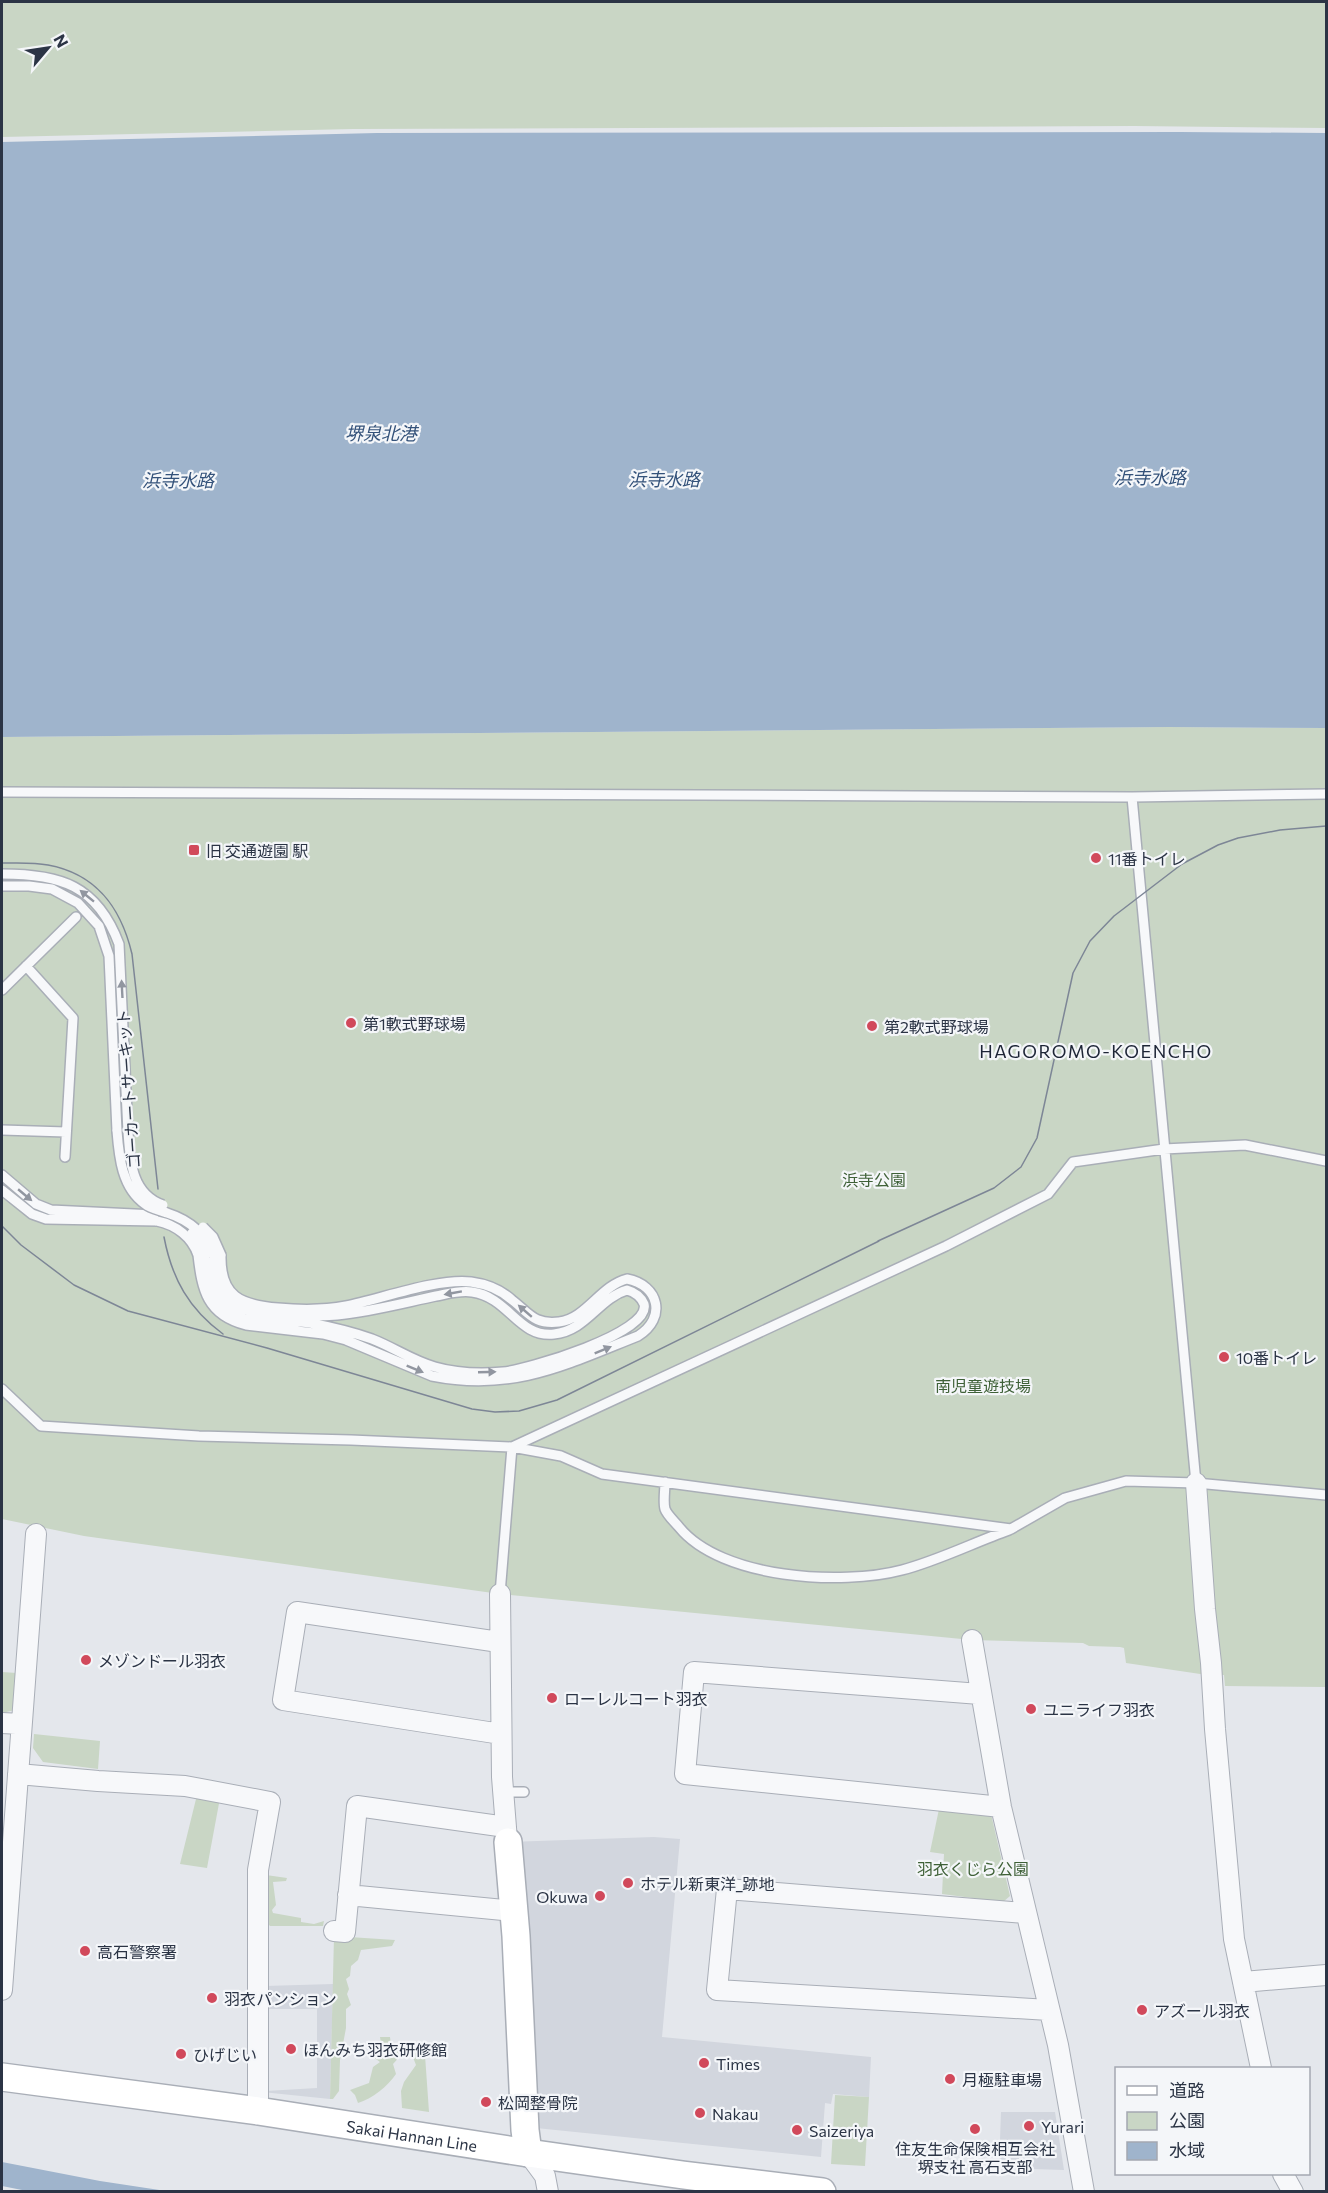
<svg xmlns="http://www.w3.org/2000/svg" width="1328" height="2193" font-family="Commissioner,'Noto Sans JP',sans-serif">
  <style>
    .built { fill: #d2d6de; fill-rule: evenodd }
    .green { fill: #c9d6c5 }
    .water { fill: #9fb4cc }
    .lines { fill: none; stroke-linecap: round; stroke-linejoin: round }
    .lane-casing { stroke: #a9aeb7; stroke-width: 12 }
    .street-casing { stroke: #a9aeb7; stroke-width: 22 }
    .secondary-casing { stroke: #a9aeb7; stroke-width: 30 }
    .lane { stroke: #f7f8fa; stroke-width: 9 }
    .street { stroke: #f7f8fa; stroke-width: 20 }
    .secondary { stroke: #fff; stroke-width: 27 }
    .tram { stroke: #7d8696; stroke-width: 1.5 }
    .lane-bridge-casing { stroke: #a9aeb7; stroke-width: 12; stroke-linecap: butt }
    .lane-bridge { stroke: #f7f8fa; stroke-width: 9 }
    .oneway { fill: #9196a0 }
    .poi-dot { fill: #d1495b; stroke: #f4f6f9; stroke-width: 2 }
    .labels { text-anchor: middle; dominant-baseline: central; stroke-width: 4.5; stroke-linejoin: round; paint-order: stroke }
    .poi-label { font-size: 16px; fill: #2b3445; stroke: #f4f6f9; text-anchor: start }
    .street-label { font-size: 16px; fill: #2b3445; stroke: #f4f6f9 }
    .park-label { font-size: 16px; fill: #3f6138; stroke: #f4f6f9 }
    .water-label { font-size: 18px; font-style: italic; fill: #34527a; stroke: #f4f6f9 }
    .neighbourhood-label { font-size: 18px; letter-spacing: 1.5px; fill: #1d2536; stroke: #f4f6f9 }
  </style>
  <rect width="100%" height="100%" fill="#e4e7ec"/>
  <!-- built -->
  <path class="built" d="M654,1837L680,1839L662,2037L871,2057L869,2097L833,2094L831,2104L825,2103L821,2157L536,2128L508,1842Z
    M333,1984L330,2099L262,2092L265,1986ZM265,2009H317V2088L266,2091Z
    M1001,2112H1055L1064,2170L999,2168Z"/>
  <!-- green -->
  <path class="green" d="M2,2H1326V128L1134,126L353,129L2,137Z
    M1169,727L1326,728V1687L1225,1686L1224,1675H1207L1126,1663L1124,1648L1120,1647L1089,1646L1083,1643L972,1640L500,1594L84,1536L2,1519V737Z
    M2,1672L17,1673L15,1710L2,1713Z
    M34,1734L100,1741L98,1769L43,1762L33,1748Z
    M197,1795L220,1798L207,1868L180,1864Z
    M939,1809L991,1814L1010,1896L1003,1902L942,1894L944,1854L930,1852Z
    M266,1875L287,1878L286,1881L273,1882L276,1905L272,1910L273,1913L301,1918V1922L314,1924L324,1921L323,1926H270L263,1918Z
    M334,1936L395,1940L392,1946L361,1950L358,1960L351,1966L350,1976L346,1979L349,1989L347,1994L351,2005L346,2009V2028L340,2060L339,2091L333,2099H330Z
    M380,2037H390L391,2045L403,2044L405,2051L393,2064L396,2074C388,2086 372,2099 358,2103L355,2095L350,2090L369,2083L373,2067L380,2062L373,2057L375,2052L369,2049L368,2044L381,2043Z
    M424,2041L429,2112L402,2108L401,2091L404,2082L416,2065L411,2052L414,2045Z
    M835,2095L869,2097L865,2166L831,2164Z"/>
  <!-- water -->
  <path class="water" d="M1180,132L1326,133V728L1169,727L2,737V142L377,133Z
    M2,2162L100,2181L166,2191L32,2192L2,2186Z"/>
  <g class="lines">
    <!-- lane casing -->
    <g class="lane-casing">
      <path id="lane" d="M2,792L1132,797L1326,794
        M1132,797L1196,1483
        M2,874C60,874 97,885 119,944L128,1132
        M2,886H29L52,889L78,903L99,926L109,956L117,1131
        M26,966L73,1018L65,1157
        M2,990L76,917
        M2,1130L66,1132
        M2,1175L36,1204L51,1210L155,1215
        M2,1190L32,1214L46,1219L157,1221
        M198,1255C202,1290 207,1315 246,1325L323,1334L346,1340L432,1376C513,1392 565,1365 638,1336C667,1318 659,1285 627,1279C600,1286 586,1319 559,1322C534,1325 529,1313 512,1300C500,1289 486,1284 471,1282C437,1278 381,1299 346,1306C325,1310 300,1310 278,1308C241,1305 220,1297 221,1255
        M206,1255C207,1279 212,1301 234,1314C256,1327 286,1319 310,1323C331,1327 352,1332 372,1339C393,1347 413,1361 435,1367C456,1373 480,1374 503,1372C526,1370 652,1333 644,1304C641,1297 634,1292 627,1290C599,1298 586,1331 554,1334C518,1338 509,1297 472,1292C460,1290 447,1294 436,1296C403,1303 369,1312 337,1315C320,1317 303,1315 286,1315C243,1314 212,1306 214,1256
        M2,1389L41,1426L199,1436L351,1440L512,1447L561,1456L602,1474L1011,1529L1065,1498L1126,1481L1196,1483L1326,1495
        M512,1447L946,1246L1048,1194L1073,1162L1164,1149L1245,1145L1326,1161
        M665,1482C665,1490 663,1502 665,1509C667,1515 675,1522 679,1527C721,1579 842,1586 902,1570C937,1561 975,1542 1009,1530
        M500,1594L512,1447
        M503,1792H524"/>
    </g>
    <!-- street casing -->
    <g class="street-casing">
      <path id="street" d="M1196,1483L1205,1609L1211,1663L1215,1729L1234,1939L1261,2068
        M500,1594L502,1777L507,1840
        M972,1640L1001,1807L1058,2045L1084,2192
        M499,1642L297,1612L283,1700L501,1734
        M980,1694L694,1672L685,1774L1001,1807
        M2,1723L21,1724
        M18,1774L98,1781L185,1786L270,1802L258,1870V2111
        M348,1895L514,1911
        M1025,1913L727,1889L717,1990L1049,2010
        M334,1931L345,1932L357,1806L506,1827
        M1243,1982L1326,1975
        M2,1990L36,1534
        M528,2153L545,2176L548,2192
        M1283,2174L1293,2192"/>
    </g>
    <!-- secondary casing -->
    <g class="secondary-casing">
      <g id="secondary">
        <path d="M508,1842L516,1936L525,2130L528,2153"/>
        <path id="s1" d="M2,2077L258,2111L528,2153L683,2175L822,2192"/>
      </g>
    </g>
    <!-- lane -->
    <use href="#lane" class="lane"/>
    <!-- street -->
    <use href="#street" class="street"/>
    <!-- secondary -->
    <use href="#secondary" class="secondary"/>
    <!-- tram -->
    <path class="tram" d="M2,863C17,863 33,862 48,865C97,874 121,908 132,954L158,1189
      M2,1226L21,1245L74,1285L128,1311L267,1348L472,1409L495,1412L519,1411L557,1400L879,1241
      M164,1237C172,1279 189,1309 223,1334
      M878,1241L994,1188L1021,1167L1037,1138L1073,973L1090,941L1114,916L1182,864L1218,845L1238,838L1280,830L1326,826"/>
    <!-- lane-bridge casing -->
    <g class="lane-bridge-casing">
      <path id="lane-bridge" d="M117,1131C119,1157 122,1188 145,1204C151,1209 160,1210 167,1213C189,1220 206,1234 214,1256
        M128,1132C130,1160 131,1194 163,1205
        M157,1221C176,1225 192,1237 198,1255
        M203,1227L213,1237L221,1255
        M192,1233L202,1245L206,1255"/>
    </g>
    <!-- lane-bridge -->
    <use href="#lane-bridge" class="lane-bridge"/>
  </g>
  <!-- one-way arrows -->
  <defs><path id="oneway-solid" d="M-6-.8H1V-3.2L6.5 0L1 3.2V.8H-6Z" transform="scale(1.5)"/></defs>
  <g class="oneway">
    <use href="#oneway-solid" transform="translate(87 896) rotate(-141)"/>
    <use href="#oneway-solid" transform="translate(122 989) rotate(-93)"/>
    <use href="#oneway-solid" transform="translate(25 1195) rotate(40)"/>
    <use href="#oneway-solid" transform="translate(453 1293) rotate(170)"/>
    <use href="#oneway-solid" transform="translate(525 1311) rotate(-139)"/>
    <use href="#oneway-solid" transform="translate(603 1350) rotate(-22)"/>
    <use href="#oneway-solid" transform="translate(415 1369) rotate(22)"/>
    <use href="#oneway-solid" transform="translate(487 1372) rotate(-2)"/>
  </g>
  <!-- markers -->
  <g class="poi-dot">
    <rect x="188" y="844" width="12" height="12" rx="3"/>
    <circle cx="1096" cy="858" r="6"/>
    <circle cx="351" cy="1023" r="6"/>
    <circle cx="872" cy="1026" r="6"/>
    <circle cx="1224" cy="1357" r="6"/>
    <circle cx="86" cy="1660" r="6"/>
    <circle cx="552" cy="1698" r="6"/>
    <circle cx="1031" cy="1709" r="6"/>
    <circle cx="628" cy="1883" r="6"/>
    <circle cx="600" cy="1896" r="6"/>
    <circle cx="85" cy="1951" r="6"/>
    <circle cx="212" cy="1998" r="6"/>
    <circle cx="1142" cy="2010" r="6"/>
    <circle cx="291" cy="2049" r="6"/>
    <circle cx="181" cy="2054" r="6"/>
    <circle cx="704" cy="2063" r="6"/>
    <circle cx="950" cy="2079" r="6"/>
    <circle cx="486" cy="2102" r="6"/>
    <circle cx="700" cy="2113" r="6"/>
    <circle cx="1029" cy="2126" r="6"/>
    <circle cx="975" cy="2129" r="6"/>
    <circle cx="797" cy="2130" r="6"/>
  </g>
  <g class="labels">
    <!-- poi labels -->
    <g class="poi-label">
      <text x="206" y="850">旧 交通遊園 駅</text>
      <text x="1108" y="858">11番トイレ</text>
      <text x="363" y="1023">第1軟式野球場</text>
      <text x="884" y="1026">第2軟式野球場</text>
      <text x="1236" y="1357">10番トイレ</text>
      <text x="98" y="1660">メゾンドール羽衣</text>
      <text x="564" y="1698">ローレルコート羽衣</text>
      <text x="1043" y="1709">ユニライフ羽衣</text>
      <text x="640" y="1883">ホテル新東洋_跡地</text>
      <text x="588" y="1896" text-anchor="end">Okuwa</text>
      <text x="97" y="1951">高石警察署</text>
      <text x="224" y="1998">羽衣パンション</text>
      <text x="1154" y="2010">アズール羽衣</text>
      <text x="303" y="2049">ほんみち羽衣研修館</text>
      <text x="193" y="2054">ひげじい</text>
      <text x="716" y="2063">Times</text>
      <text x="962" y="2079">月極駐車場</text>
      <text x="498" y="2102">松岡整骨院</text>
      <text x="712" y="2113">Nakau</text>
      <text x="1041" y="2126">Yurari</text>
      <text x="809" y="2130">Saizeriya</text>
      <text x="975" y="2148" text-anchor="middle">住友生命保険相互会社<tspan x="975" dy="18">堺支社 高石支部</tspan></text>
    </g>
    <!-- street labels -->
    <g class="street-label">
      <text transform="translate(128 1089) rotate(-94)">ゴーカートサーキット</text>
      <text stroke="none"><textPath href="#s1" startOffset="414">Sakai Hannan Line</textPath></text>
    </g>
    <!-- park labels -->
    <g class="park-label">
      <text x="874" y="1179">浜寺公園</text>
      <text x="983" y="1385">南児童遊技場</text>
      <text x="973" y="1868">羽衣くじら公園</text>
    </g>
    <!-- water labels -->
    <g class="water-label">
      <text x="381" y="433">堺泉北港</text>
      <text x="1150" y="477">浜寺水路</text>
      <text x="664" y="479">浜寺水路</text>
      <text x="178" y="480">浜寺水路</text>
    </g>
    <!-- neighbourhood labels -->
    <g class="neighbourhood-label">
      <text x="1096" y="1051">HAGOROMO-KOENCHO</text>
    </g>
  </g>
  <!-- border -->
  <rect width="1328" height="2193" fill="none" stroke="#2b3445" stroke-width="6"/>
  <!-- legend -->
  <rect x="1115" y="2067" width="195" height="108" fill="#f4f6f9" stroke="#a4a8b1" stroke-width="1.5"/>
  <rect x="1127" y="2086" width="30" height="9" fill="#ffffff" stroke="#a4a8b1" stroke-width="1.5"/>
  <text x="1169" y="2097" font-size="18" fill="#2b3445">道路</text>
  <rect x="1127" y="2112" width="30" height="18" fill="#c9d6c5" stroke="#a4a8b1" stroke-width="1.5"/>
  <text x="1169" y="2127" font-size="18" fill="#2b3445">公園</text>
  <rect x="1127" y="2142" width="30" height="18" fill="#9fb4cc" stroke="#a4a8b1" stroke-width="1.5"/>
  <text x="1169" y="2157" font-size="18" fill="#2b3445">水域</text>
  <!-- north arrow -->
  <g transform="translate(48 48) rotate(61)" stroke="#f4f6f9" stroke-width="4.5" paint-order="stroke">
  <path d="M0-4.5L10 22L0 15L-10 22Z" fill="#2b3445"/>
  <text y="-9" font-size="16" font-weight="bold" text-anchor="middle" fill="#2b3445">N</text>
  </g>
</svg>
